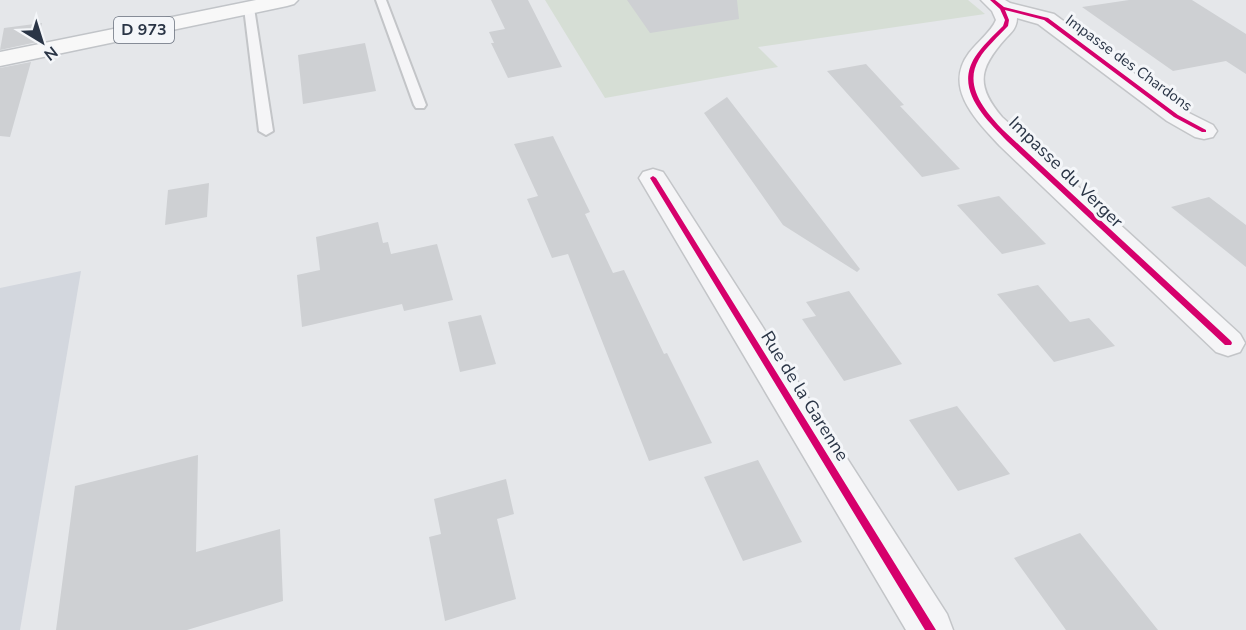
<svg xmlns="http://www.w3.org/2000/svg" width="1246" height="630" font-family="'Nunito Sans',sans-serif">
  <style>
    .built { fill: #d3d7de }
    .green { fill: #d6ded5 }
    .building { fill: #ced0d3 }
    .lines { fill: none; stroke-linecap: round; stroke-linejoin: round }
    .service-casing { stroke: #c3c5c8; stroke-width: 4 }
    .minor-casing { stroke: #c3c5c8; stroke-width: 3 }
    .primary-casing { stroke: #c1c4c8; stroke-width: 3 }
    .service { fill: #f5f5f7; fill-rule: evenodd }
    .minor { fill: #f5f5f7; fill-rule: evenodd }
    .primary { fill: #f8f8f8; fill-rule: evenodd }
    .cycleway-casing { stroke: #f4f6f9; stroke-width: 3 }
    .cycleway { fill: #d6006c; fill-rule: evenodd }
    .labels { text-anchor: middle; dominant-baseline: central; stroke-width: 6; stroke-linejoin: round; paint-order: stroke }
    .far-street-label { font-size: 15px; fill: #2a3546; stroke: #f4f6f9 }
    .shield { fill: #f4f6f9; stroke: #676f7c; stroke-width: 1.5 }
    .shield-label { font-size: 16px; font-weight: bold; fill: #2a3546 }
    .street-label { font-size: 18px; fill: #2a3546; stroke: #f4f6f9 }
  </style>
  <rect width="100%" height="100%" fill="#e5e7ea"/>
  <!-- built -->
  <path class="built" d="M81,271L20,630H0V288Z"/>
  <!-- green -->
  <path class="green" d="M545,0H968L985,14L758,47L778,67L605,98Z"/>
  <!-- building -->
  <path class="building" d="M491,0H528L562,67L508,78L491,43H494L489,32L505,29Z
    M627,0H737L739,19L650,33Z
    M1129,0H1192L1246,34V74L1226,61L1173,71L1082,7Z
    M42,23L37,42L0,50L4,28Z
    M365,43L376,91L303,104L298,55Z
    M31,62L10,137L0,136V68Z
    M866,64L904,105L900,106L960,169L922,177L827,71Z
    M727,97L860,269L857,272L783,225L704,113Z
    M553,136L590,212L585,214L613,273L624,270L664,354L667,353L712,443L649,461L568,254L552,258L527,199L538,196L514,144Z
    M209,183L207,217L165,225L168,190Z
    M999,196L1046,244L1002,254L957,205Z
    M1209,197L1246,225V267L1171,207Z
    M378,222L383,243L388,242L391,254L437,244L453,300L404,311L402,304L302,327L297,275L320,270L316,237Z
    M1038,285L1070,322L1089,318L1115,346L1054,362L997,294Z
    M849,291L902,364L844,381L802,319L816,316L806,302Z
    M481,315L496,364L460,372L448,322Z
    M957,406L1010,474L958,491L909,420Z
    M198,455L196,552L280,529L283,601L187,630H56L75,486Z
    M758,460L802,542L743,561L704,477Z
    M506,479L514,514L497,519L516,599L445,621L429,537L441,534L434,499Z
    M1080,533L1158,630H1066L1014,558Z"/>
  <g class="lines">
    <!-- service casing -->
    <g class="service-casing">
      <path id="service" d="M376,0H386L426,105L424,108H416L414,105Z
        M249,5L254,8L273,131L266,135L259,131L244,8Z"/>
    </g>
    <!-- minor casing -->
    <g class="minor-casing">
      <path id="minor" d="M981,0H1005L1010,3L1054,14L1185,111L1213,125L1217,131L1213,137L1204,139L1195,137L1167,121L1038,24L1017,18C1017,27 1012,32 1006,38C979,68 975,85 1002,117L1240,334L1245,343L1240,352L1228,356L1216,352L1000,146C976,120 943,88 969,53C977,42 991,32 996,20L992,11Z
        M653,169L663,172L667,178L947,614L953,630H906L639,178L643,172Z"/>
    </g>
    <!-- primary casing -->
    <g class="primary-casing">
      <path id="primary" d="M256,0H298L294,4L287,6L0,66V52Z"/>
    </g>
    <!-- service -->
    <use href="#service" class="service"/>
    <!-- minor -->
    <use href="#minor" class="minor"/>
    <!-- primary -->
    <use href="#primary" class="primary"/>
    <!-- cycleway casing -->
    <g class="cycleway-casing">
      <path id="cycleway" d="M990,0H995L1004,7L1048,18L1178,115L1206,130V132H1202L1174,117L1044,20L1005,10L1009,20L1008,26C998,37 986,47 979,59C963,86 985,111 1003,130L1231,341L1232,343L1231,345H1225L1007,141C986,119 954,90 975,57C982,46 993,36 1003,26L1005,20L1000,9Z
        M653,176L656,178L936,630H925L650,178Z"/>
    </g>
    <!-- cycleway -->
    <use href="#cycleway" class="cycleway"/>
  </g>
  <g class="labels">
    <!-- far-street labels -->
    <g class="far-street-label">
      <text transform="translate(1129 63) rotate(36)">Impasse des Chardons</text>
    </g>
    <!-- shield labels -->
    <rect class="shield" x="114" y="17" width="60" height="26" rx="4.5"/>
    <g class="shield-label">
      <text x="144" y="30">D 973</text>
    </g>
    <!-- street labels -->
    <g class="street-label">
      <text transform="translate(1066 172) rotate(44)">Impasse du Verger</text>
      <text transform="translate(805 396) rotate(58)">Rue de la Garenne</text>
    </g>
  </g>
  <!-- north arrow -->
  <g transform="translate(42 42) rotate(142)" stroke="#f4f6f9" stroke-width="4.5" paint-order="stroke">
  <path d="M0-4.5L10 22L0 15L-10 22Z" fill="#2a3546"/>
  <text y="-9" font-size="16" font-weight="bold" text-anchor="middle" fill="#2a3546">N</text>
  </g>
</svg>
